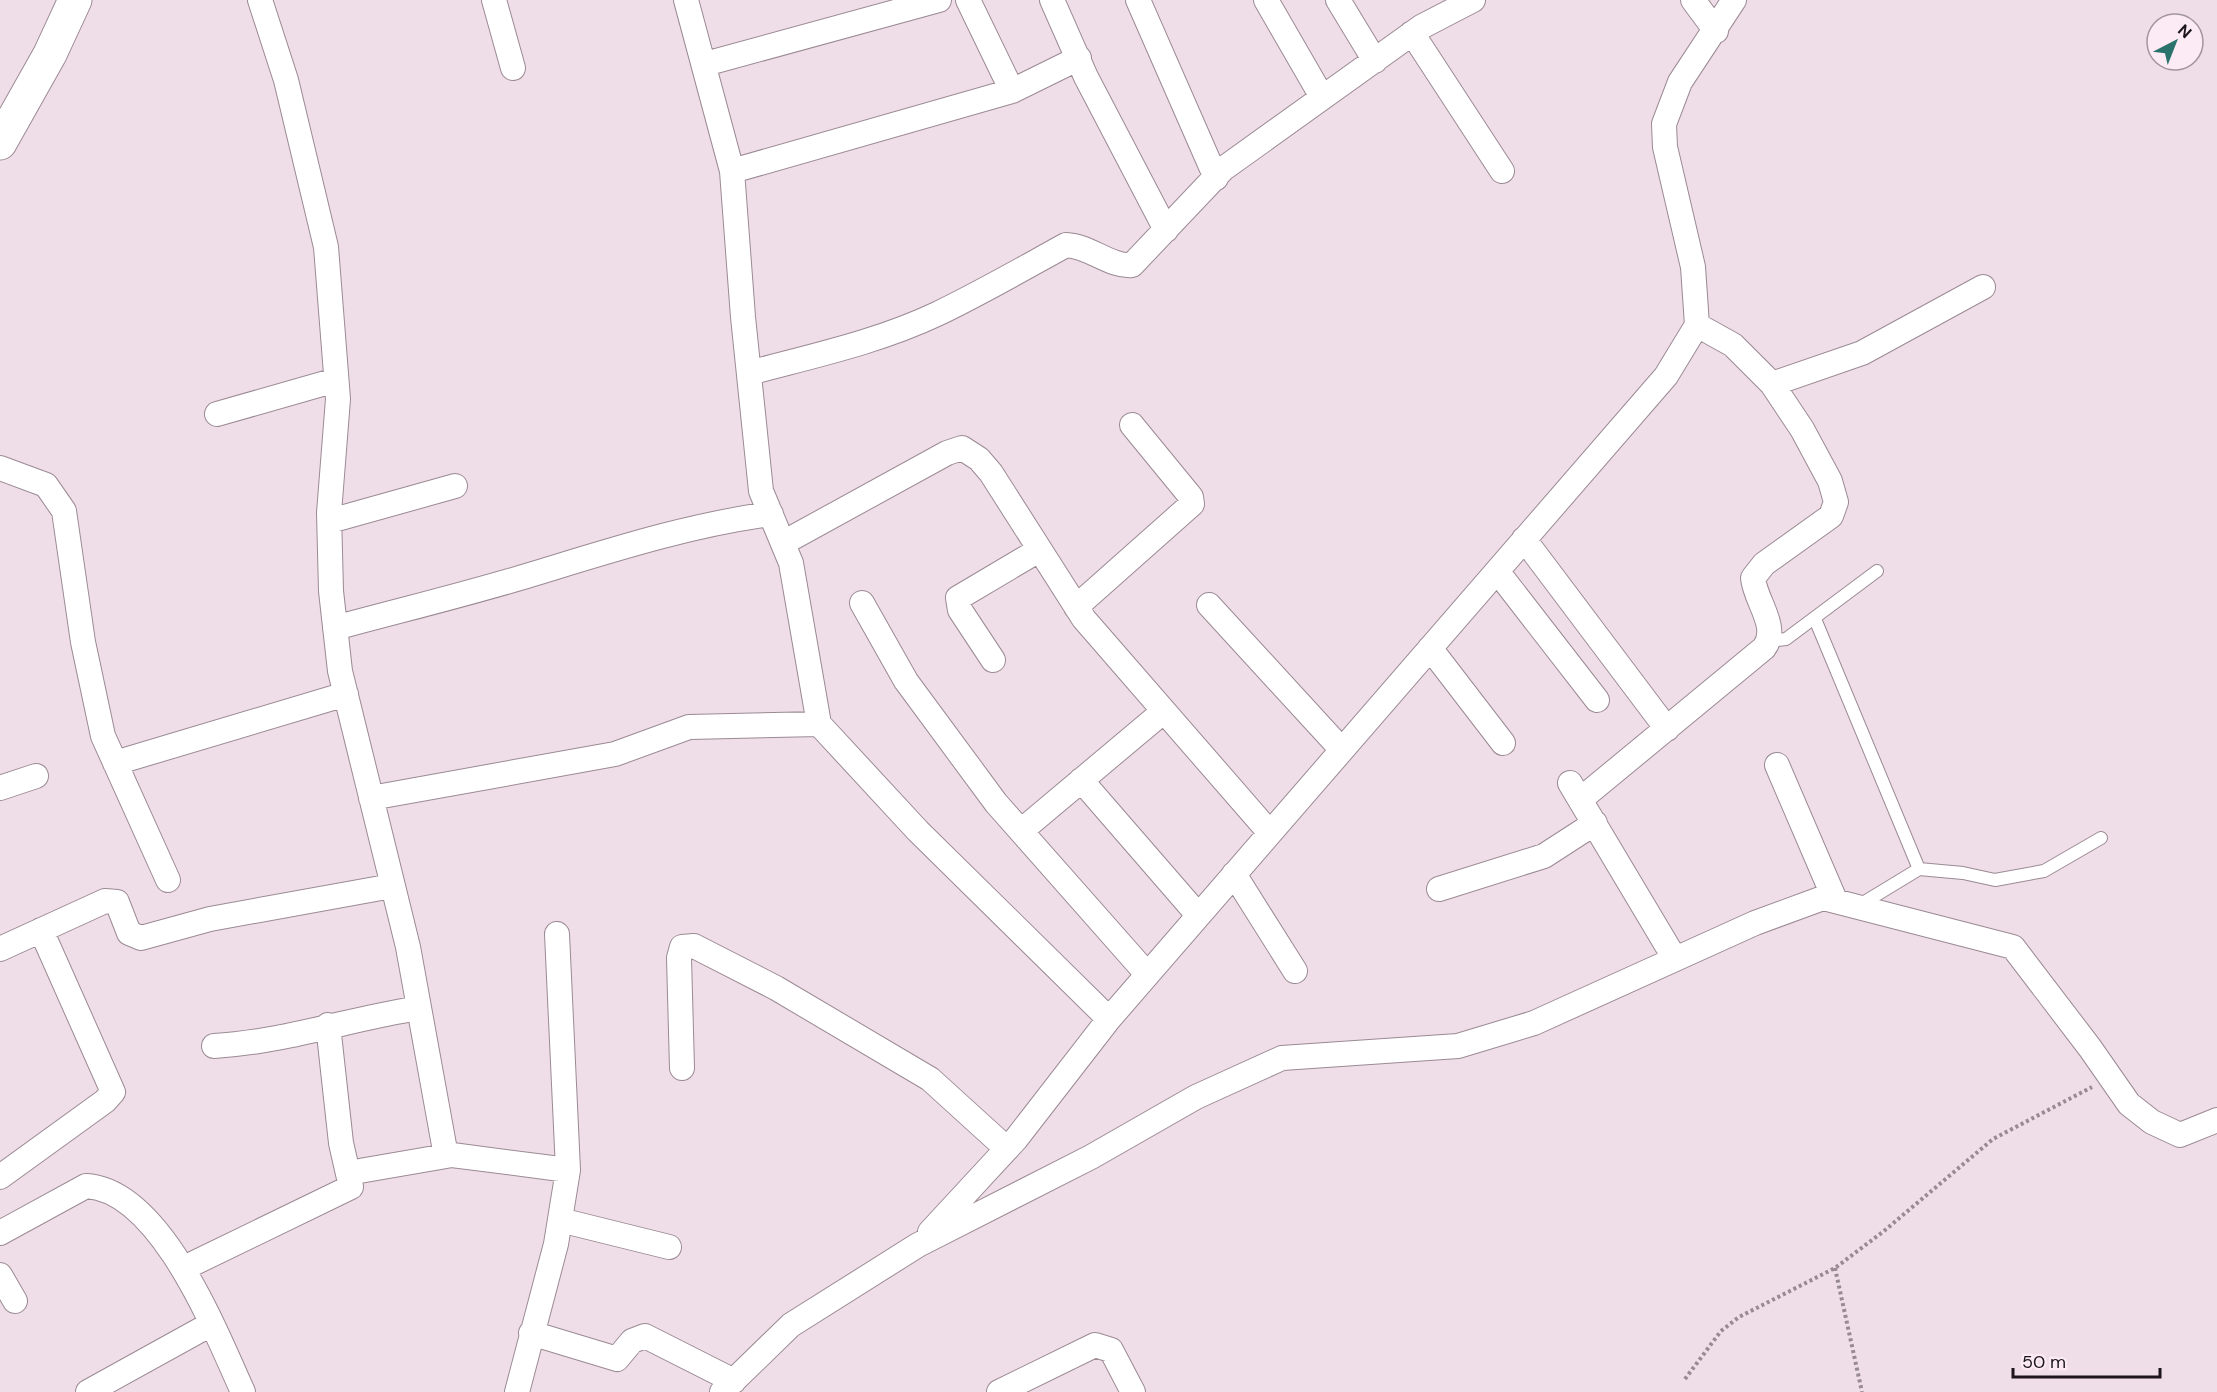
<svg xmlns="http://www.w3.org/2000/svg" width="2217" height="1392" font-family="'DM Sans',sans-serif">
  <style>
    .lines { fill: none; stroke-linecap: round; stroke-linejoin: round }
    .service-casing { stroke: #9b8a94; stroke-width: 14 }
    .minor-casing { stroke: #9b8a94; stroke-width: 26 }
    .secondary-casing { stroke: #9b8a94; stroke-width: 35 }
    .path { stroke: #978a92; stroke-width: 4; stroke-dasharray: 3 3; stroke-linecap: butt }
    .service { stroke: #fff; stroke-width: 12 }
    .minor { stroke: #fff; stroke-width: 24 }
    .secondary { stroke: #fff; stroke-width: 33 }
  </style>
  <rect width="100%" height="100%" fill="#efdde7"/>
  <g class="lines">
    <!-- service casing -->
    <g class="service-casing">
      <path id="service" d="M1815,619L1919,869
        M1770,641L1786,639L1877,571
        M1858,906L1919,869L1963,873L1995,880L2044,871L2101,838"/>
    </g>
    <!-- minor casing -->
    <g class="minor-casing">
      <path id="minor" d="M260,0L286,80L326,247L338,399L329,513L331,591L340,671L408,947L446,1156
        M494,0L513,68
        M686,0L732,171L743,317L761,491L791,563L819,724L918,831L1109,1019
        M968,0L1012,91
        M1052,0L1086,77L1166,230
        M1138,0L1216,178
        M1266,0L1322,97
        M1338,0L1375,61
        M1693,0L1716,31
        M1412,33L1502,171
        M705,64L939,0
        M732,171L1012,91L1079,58
        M749,373C812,356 878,342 937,314C981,293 1024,268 1066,245C1090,246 1110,267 1132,265L1223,169L1421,27L1473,0
        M1772,384L1862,353L1983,287
        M217,414L336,380
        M0,468L46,485L64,511L83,642L103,736L168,880
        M330,521L455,486
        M1524,539L1667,729
        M783,543L947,453L962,448L979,459L991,473L1084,619L1270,833
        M1497,571L1597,700
        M862,603L906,681L996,803L1147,974
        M1209,605L1342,750
        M1076,607L1192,504L1191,497L1132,425
        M335,628C401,610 468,594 533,574C612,550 689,525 771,514
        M1430,648L1503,743
        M993,660L960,610L958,598L1039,550
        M115,763L346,694
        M1777,765L1835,900
        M1081,780L1198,915
        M1570,783L1675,959
        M0,788L36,776
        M371,798L615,754L689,727L819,724
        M1581,799L1764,648C1780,627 1755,601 1753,578L1764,564L1831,516L1836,502L1830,481L1802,429L1772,384L1733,345L1697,325
        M1021,831L1164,711
        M1234,874L1295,971
        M1439,889L1544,856L1595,823
        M0,949L105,901L117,902L129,933L141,938L210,919L392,886
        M214,1046C284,1042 349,1019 419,1008
        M682,1068L679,958L682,947L694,946L776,988L930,1079L1007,1149
        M348,1173L452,1155L568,1170
        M0,1177L105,1101L113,1092L41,930
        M560,1220L669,1247
        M930,1232L1016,1139L1109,1019L1666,376L1697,325L1693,267L1665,147L1664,124L1680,82L1734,0
        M0,1233L86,1186C161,1190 216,1333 243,1392
        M184,1268L351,1187L341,1143L328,1025
        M0,1275L15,1301
        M531,1333L617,1359L632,1341L645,1336L734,1381
        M88,1392L211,1324
        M517,1392L556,1244L568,1170L557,934
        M722,1392L791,1325L918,1245L1091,1157L1196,1097L1282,1058L1458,1046L1534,1023L1755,923L1823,898L2013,947L2090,1048L2129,1104L2152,1122L2180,1135L2217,1120
        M999,1392L1095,1345L1111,1350L1133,1392"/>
    </g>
    <!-- secondary casing -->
    <g class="secondary-casing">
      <path id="secondary" d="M0,143L50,54L75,0"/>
    </g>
    <!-- path -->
    <path class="path" d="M1835,1268L1862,1392
      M1685,1379L1721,1331L1739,1317L1835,1268L1884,1231L1993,1139L2092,1087"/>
    <!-- service -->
    <use href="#service" class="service"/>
    <!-- minor -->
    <use href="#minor" class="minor"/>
    <!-- secondary -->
    <use href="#secondary" class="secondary"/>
  </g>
  <!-- north arrow -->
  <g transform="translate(2175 42) rotate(42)"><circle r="28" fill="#fceaf4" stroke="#a2959d" stroke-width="1.5"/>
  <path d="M0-4.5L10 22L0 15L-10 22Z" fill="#2a736d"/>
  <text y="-9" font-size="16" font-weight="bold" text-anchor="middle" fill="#1c161a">N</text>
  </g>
  <!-- scale -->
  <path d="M2013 1368v9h147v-9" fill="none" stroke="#1c161a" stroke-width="3"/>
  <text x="2022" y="1368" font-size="18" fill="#1c161a" stroke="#fceaf4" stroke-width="4.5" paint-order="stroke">50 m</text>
</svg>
